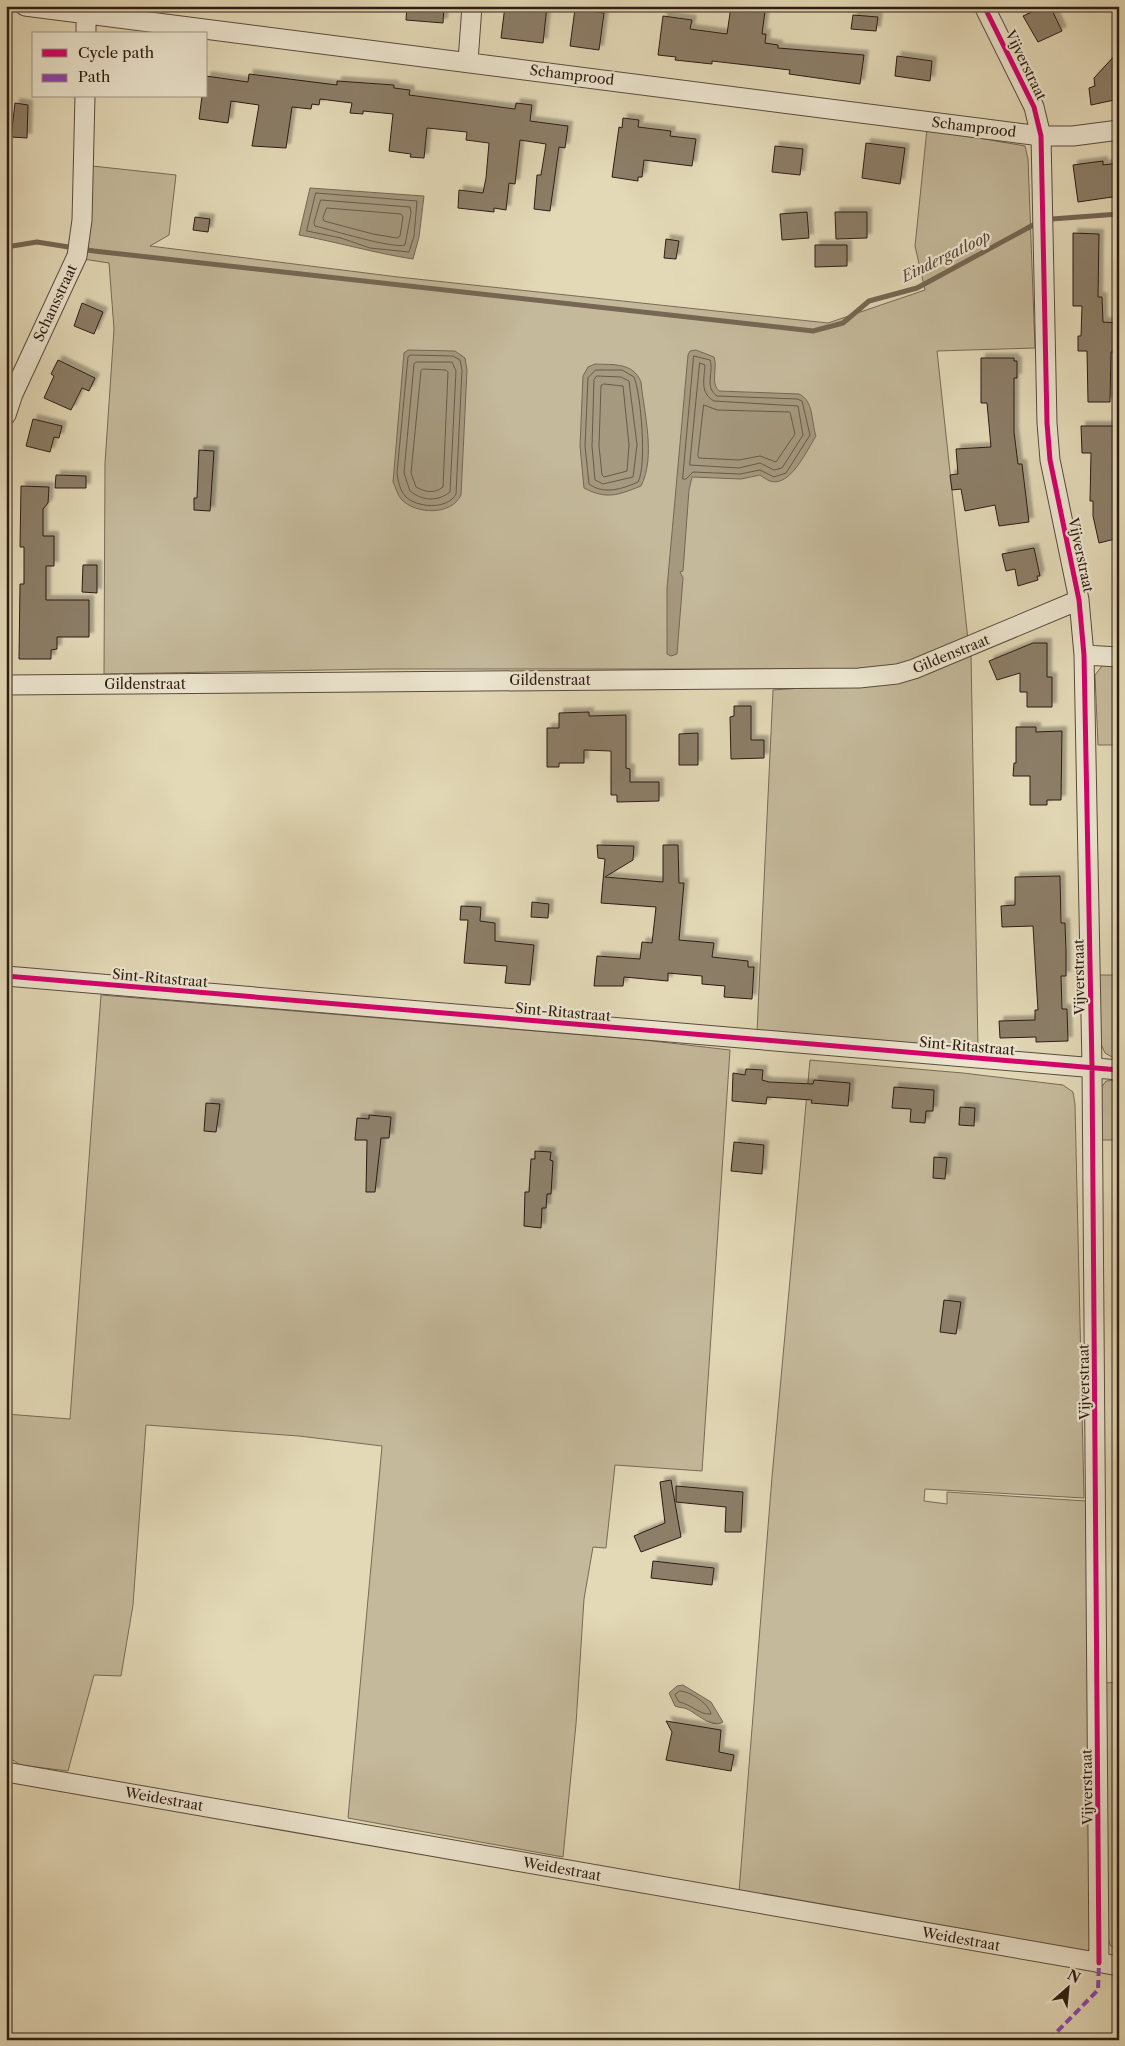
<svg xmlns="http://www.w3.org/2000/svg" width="1125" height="2046" font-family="'Libre Caslon Text',serif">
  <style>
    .green { fill: #c4b99b; stroke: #786a57 }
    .water { fill: #a5997f; stroke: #756754 }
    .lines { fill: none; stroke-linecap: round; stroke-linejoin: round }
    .shore { stroke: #695a49; stroke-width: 1 }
    .stream { stroke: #756754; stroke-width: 5 }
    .building { fill: #8c7e68; stroke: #2d1c13; filter: url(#shadow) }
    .street-casing { stroke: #5a4b3c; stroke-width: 21 }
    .street { stroke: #ede6d0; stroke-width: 19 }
    .quiet { stroke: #8e44ad; stroke-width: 4; stroke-dasharray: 8 4; stroke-linecap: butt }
    .cycleway-casing { stroke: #ede6d0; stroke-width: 8 }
    .cycleway { stroke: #d6006c; stroke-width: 5 }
    .labels { text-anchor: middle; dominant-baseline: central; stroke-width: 4.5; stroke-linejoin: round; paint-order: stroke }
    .street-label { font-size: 14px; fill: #2d1c13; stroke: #ede6d0 }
    .water-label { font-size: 15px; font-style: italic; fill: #574839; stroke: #ede6d0 }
  </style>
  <defs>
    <filter id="shadow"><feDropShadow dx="4.5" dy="-4.5" stdDeviation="1" flood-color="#0004"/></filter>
  </defs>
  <rect width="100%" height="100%" fill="#e3d9b7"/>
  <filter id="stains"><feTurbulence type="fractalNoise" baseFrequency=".004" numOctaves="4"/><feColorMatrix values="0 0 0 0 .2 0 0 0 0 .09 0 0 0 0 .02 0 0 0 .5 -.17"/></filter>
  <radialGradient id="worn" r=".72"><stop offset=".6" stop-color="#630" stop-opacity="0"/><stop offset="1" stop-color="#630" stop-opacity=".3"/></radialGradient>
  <!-- green -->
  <path class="green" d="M927,129L1025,146L1028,159L1035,348L937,351L968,640L889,669H381L104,674L105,463L114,329L109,263L83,259L92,166L176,175L169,235L150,246L398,277L828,323L925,290L915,246Z
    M971,653L978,1049L757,1032L773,690L906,681Z
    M1105,662L1119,664V745H1098L1095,675Z
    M1099,975H1119V1061L1105,1053L1100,1042Z
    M101,995L644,1040L730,1050L702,1471L615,1465L606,1548L593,1547L584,1599L576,1724L563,1857L348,1818L382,1446L299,1436L146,1425L133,1605L121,1676L94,1675L68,1771L20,1765L7,1756L6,1414L70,1419Z
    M810,1060L963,1073L1063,1085L1073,1092L1075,1104L1084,1498L925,1489L924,1501L947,1504V1492L1086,1501L1093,1943L1088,1951L1075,1952L739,1892L772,1477Z
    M1119,1080V1140H1100L1101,1088L1106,1081Z
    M1119,1682V1954L1110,1945L1107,1933L1106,1683Z"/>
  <!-- water -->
  <path class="water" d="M310,188L424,196L419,237L413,259C374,253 337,242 299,235Z
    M408,350L455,351L465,358L467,370L461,495C451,516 416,514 402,500C398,496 396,488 393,482L404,353Z
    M696,350L714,357C718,368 710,383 719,391L799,394C814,401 811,421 816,436C807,450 790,488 770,481C767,480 763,477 760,475L741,479L692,477L689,490L683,571L680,572L683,578L677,654L671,656L667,654V588L688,355L690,351Z
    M595,364C613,365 633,362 641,382C644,413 656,457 641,486C618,495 607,500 584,488L580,446L583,376L588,367Z
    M683,1685L711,1702L723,1722C712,1729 696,1713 687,1709C683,1707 679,1708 675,1706L669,1693L677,1686Z"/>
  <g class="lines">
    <!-- shore -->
    <path class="shore" d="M316,193L417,201L414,236L409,252L370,248L341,238L307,231Z
      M321,200L410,207L411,213L405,245C393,249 332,230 315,226L314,223Z
      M327,208L401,214L403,217L400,236L397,238L373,234L324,221L323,218Z
      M411,355L453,356L460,360L462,370L456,494C448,510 416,508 405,496C400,490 398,481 397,473L408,357Z
      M694,356L710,360C714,373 704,387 717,396L797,399L802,401L810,435L786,473L774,477L760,470L740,474L693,472L686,479H683Z
      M417,362H452L456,371L450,492C437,502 423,501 410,491L404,473L414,364Z
      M700,363L705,365C704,380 700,393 714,401L798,406L803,435L782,468L774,470L760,463L739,468L690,465Z
      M423,369L446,370L448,372L443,487C434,494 425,492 416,487L411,473L421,371Z
      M596,370H622L634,377C641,394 647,466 638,482C622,489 604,495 589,484L585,446L588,378Z
      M597,376L621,377L629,381L637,445L633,477L603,484L595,480L592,446L594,380Z
      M604,384L623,386L629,445L627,471L604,477L602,475L599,446L601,386Z
      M704,405L717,410L790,412L795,434L776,462L760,456L739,460L699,458L698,456Z
      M680,1691C690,1691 709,1704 711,1714C699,1715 691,1704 679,1702L675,1695Z"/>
    <!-- stream -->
    <path class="stream" d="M1052,219L1119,214
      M6,247L37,242L94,251L813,331L843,323L869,301L917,288L1035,224"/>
  </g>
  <!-- building -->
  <path class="building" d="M407,6H444L443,23L406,20Z
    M505,6H547L543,43L501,38Z
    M731,6H745V9L765,11L762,34H766L765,43L778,45V48L864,55L860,84L789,74L790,70L712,61V64L675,60L676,57L658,55L663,16L692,20L690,29L727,34Z
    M1031,6H1050L1062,31L1038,42L1023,16L1034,11Z
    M575,9L604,13L599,50L570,46Z
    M853,15L878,17L876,31L851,29Z
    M1119,51V99L1091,105L1089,88L1095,86L1094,78Z
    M897,56L932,61L930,81L895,76Z
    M249,74L337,85V81L394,85V88L410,90L409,95L515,109L516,103L532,105L530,121L568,126L565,148L559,147L550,211L534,209L537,175H541L546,144L520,140L515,184L509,183L506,210L494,208V212L458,208L459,190L483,193L486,178L489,143L466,140L467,132L427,128L424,158L410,157L411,154L389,151L393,114L363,111V114L350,113L352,103L320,99L319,105L312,104L311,109L292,107L286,148L252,146L259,105L231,101L228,123L199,119L202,96H206V76L248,82Z
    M15,103L28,105L27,138L11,137Z
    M623,118L639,120L638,127L671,131L670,136L696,139L692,166L644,160L642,177H638V181L612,177L619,127L622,128Z
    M866,143L905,148L900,184L862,178Z
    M775,146L803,149L800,175L772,172Z
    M1103,161V165L1119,163V196L1078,202L1073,165Z
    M807,212L809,238L782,240L780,214Z
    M835,212H867V238L836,239Z
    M195,217L210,219L208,232L193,230Z
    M1073,233L1099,234L1098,297H1102L1103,322L1119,323L1118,352H1111L1110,402H1088L1087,351H1078V336H1081L1082,306H1073Z
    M666,239L679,241L676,259L664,258Z
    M815,245H847V266L815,267Z
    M82,303L103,312L94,334L74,326Z
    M981,358H1014V361H1017V378H1014V432L1018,464H1022L1029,522L999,526L995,505L965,511L961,489L952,490L950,475L958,474L956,449L991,447L987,403H981Z
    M58,360L95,378L89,391L82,388L71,410L44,398L54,376L51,374Z
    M33,419L62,426L59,438L54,437L50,452L26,446Z
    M1081,426H1119V538L1099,543L1093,516V501H1090L1091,453H1082Z
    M199,450L214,451L210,511L194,510V498H197Z
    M56,475L86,476V488H55Z
    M21,486L49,487L48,503L43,509V536H54V566H46V600H89V637H57V649L51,650V659H19L20,584H24V547H20Z
    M1034,548L1040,576H1037L1038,580L1018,586L1015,569L1006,571L1002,554Z
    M83,565H97V593L82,592Z
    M1033,643H1047V677H1052V707H1027V692H1020V673L997,680L989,661Z
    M734,706H751V740H764V758L731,759L730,717L734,716Z
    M589,712V716L626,715V768L630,769V782H659V801L617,802V795H611V751L584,750V763H559V767H547V728H559V713Z
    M1016,727H1036V732L1062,731L1061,800H1047V805H1030V776H1013L1014,763H1016Z
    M698,733V765H679V734Z
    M597,845L634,846L633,860L605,877L663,882V845H678L679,883H684L679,940L714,943L712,957L748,961V967H754L752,999L724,997L725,986L702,984V976L668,973V981L624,977L623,986H594L597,956L640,959L642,942L652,943L656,907L601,903L605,859L598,858Z
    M1060,876L1061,923H1065L1066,951V976H1061L1062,1009H1067L1068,1041L1036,1042V1037L1000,1038L999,1021L1035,1020V1010H1038L1033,926L1002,927L1001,906L1015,905V877Z
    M532,902L549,904L548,918L531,917Z
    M461,906L481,907L480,921L495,923V941L534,945L530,985L505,983L507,966L464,963L468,920H460Z
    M746,1069L763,1070L762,1080L769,1082L813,1084L814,1080L850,1083L848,1106L811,1103L812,1100L767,1097L766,1104L732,1101L733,1073L745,1075Z
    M894,1087L934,1090L933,1111H926L925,1123L910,1122L911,1109L892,1108Z
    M206,1103L220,1104L216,1132L204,1131Z
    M960,1107L975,1108L974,1126L959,1125Z
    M369,1115L391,1117L389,1138H381L375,1192H366L367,1140H355L357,1118L369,1119Z
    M734,1142L764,1145L762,1174L731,1171Z
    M535,1151L551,1152L550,1160L553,1161L551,1194H547L546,1208H542L541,1228L524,1226L525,1192H529L531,1159H535Z
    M934,1157L947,1158L945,1179L933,1178Z
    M944,1300L961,1302L956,1334L940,1332Z
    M671,1480L681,1537L641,1552L634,1536L665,1523L660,1482Z
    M676,1486L743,1492L741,1532H725L726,1507L676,1502Z
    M653,1561L714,1568L712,1585L651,1578Z
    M666,1721L721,1730L719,1752L734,1755L731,1771L666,1760L672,1732Z"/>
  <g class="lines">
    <!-- street casing -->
    <g class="street-casing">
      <path id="street" d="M25,6L1041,136H1073L1119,130
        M984,6L1034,107L1041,136L1047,423L1050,460L1079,600L1084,655L1092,1067L1099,1963
        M86,34V6
        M468,61L472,6
        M6,415L13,394L77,256L82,220L85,96
        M1084,655L1119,657
        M6,685L859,678L897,674L914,669L1079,600
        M6,976L1119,1070
        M6,1772L1119,1966"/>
    </g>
    <!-- street -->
    <use href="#street" class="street"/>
    <!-- quiet -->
    <path class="quiet" d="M1049,2040L1098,1990L1099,1963"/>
    <!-- cycleway casing -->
    <g class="cycleway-casing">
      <path id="cycleway" d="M984,6L1034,107L1041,136L1047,423L1050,460L1079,600L1084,655L1092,1067L1099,1963
        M6,976L1119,1070"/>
    </g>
    <!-- cycleway -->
    <use href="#cycleway" class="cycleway"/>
  </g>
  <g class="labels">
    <!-- street labels -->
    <g class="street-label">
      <text transform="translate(1026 65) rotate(64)">Vijverstraat</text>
      <text transform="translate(572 75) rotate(7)">Schamprood</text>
      <text transform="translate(974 127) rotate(7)">Schamprood</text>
      <text transform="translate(55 303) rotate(-65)">Schansstraat</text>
      <text transform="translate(1081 555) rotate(78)">Vijverstraat</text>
      <text transform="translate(951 654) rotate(-22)">Gildenstraat</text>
      <text x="550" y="680">Gildenstraat</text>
      <text x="145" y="684">Gildenstraat</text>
      <text transform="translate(1079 977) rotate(-91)">Vijverstraat</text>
      <text transform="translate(160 978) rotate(5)">Sint-Ritastraat</text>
      <text transform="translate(563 1012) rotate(5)">Sint-Ritastraat</text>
      <text transform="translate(967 1046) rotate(5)">Sint-Ritastraat</text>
      <text transform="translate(1084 1382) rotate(-91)">Vijverstraat</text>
      <text transform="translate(1087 1787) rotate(-91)">Vijverstraat</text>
      <text transform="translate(164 1799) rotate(10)">Weidestraat</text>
      <text transform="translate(562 1869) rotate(10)">Weidestraat</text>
      <text transform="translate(961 1939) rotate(10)">Weidestraat</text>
    </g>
    <!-- water labels -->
    <g class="water-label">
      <text transform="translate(946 256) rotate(-26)">Eindergatloop</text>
    </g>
  </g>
  <!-- margin -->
  <rect width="1125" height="2046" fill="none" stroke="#e3d9b7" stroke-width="25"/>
  <rect x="8" y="8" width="1110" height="2031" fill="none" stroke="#2d1c13" stroke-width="2.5"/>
  <rect x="12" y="12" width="1100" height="2021" fill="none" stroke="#2d1c13"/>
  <!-- legend -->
  <rect x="32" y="32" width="175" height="65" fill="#ede6d0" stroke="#a09584"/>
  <rect x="42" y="49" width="25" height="8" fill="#d6006c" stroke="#a09584"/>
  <text x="78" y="58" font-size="15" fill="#2d1c13">Cycle path</text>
  <rect x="42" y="74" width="25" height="8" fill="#8e44ad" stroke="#a09584"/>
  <text x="78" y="82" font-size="15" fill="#2d1c13">Path</text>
  <!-- north arrow -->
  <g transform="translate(1068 1988) rotate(27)" stroke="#ede6d0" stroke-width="4" paint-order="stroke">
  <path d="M0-4L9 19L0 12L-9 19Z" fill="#2d1c13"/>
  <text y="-8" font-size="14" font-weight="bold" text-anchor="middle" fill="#2d1c13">N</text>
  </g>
  <rect width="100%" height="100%" filter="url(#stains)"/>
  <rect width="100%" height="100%" fill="url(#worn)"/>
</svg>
